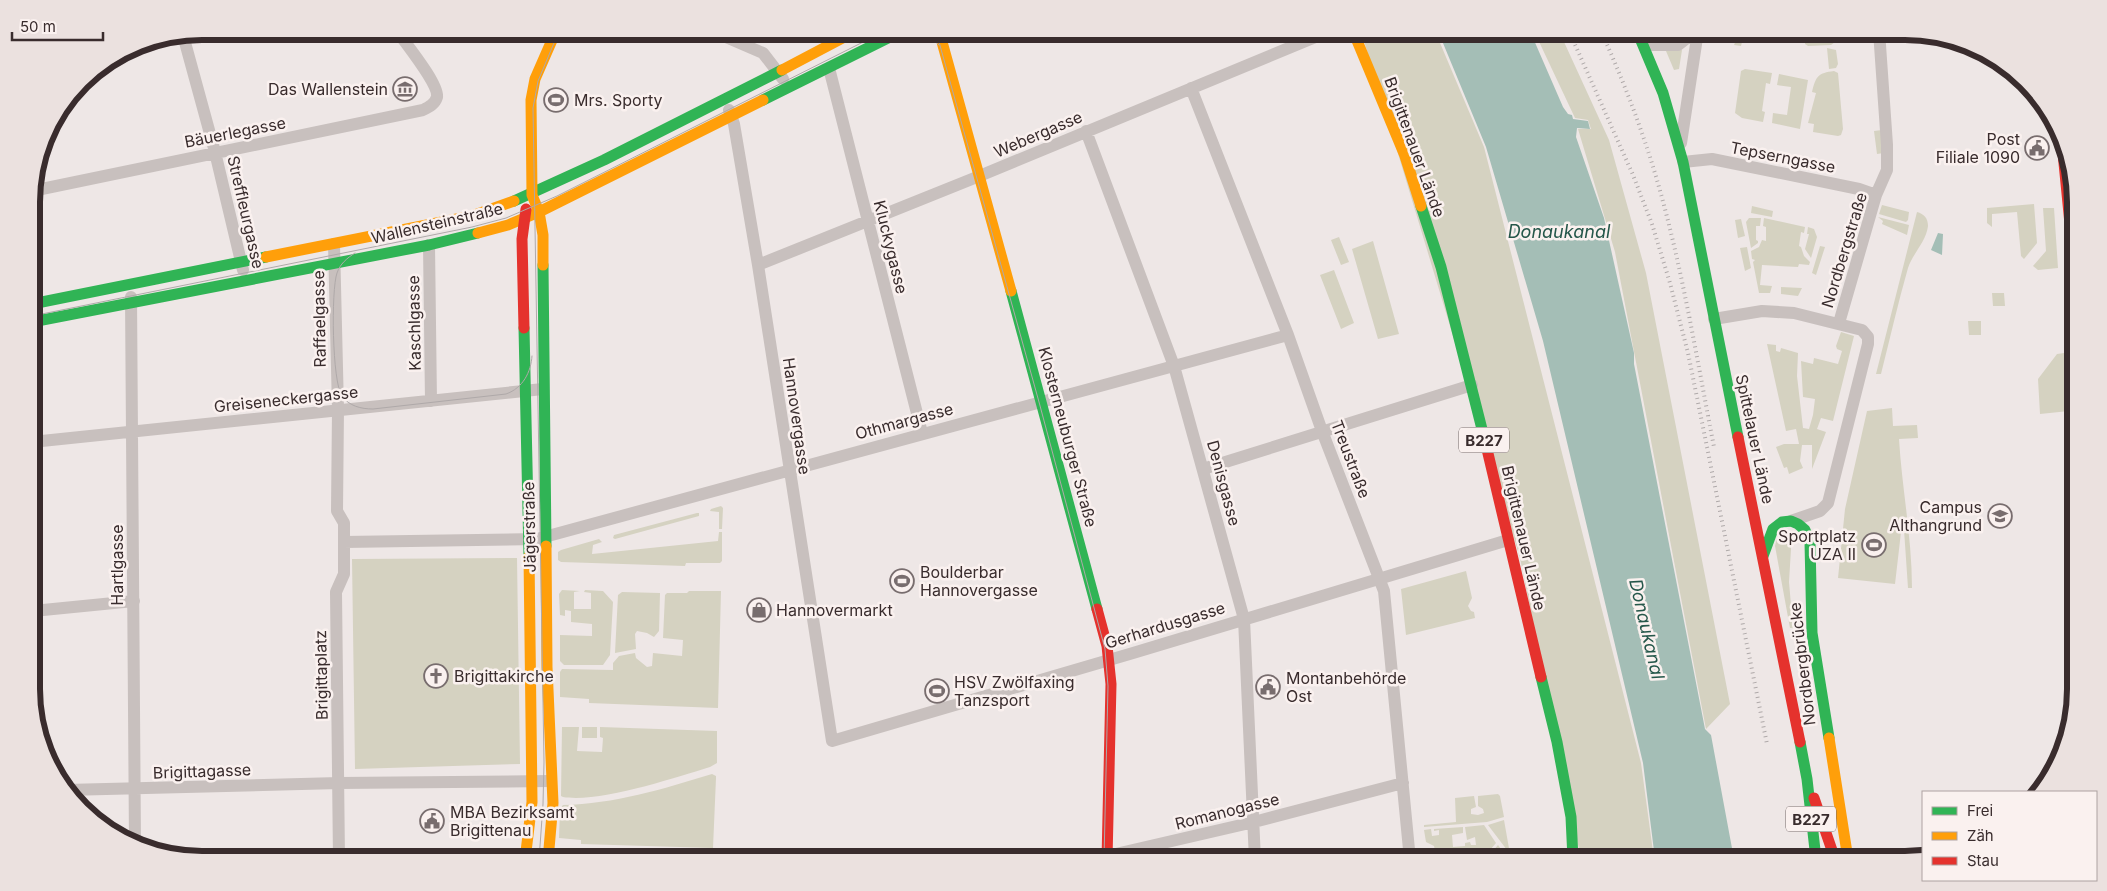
<svg xmlns="http://www.w3.org/2000/svg" width="2107" height="891" font-family="Inter,sans-serif">
  <style>
    .green { fill: #d5d2c1 }
    .water { fill: #a4beb6 }
    .lines { fill: none; stroke-linecap: round; stroke-linejoin: round }
    .street { stroke: #c8c0be; stroke-width: 12 }
    .fast { stroke: #30b455; stroke-width: 11 }
    .slow { stroke: #ff9f0a; stroke-width: 11 }
    .jam { stroke: #e5322d; stroke-width: 11 }
    .tram { stroke: #afa9a9; stroke-width: 1 }
    .rail { stroke: #afa9a9; stroke-width: 4; stroke-dasharray: 1 4; stroke-linecap: butt }
    .labels { text-anchor: middle; dominant-baseline: central; stroke-width: 5; stroke-linejoin: round; paint-order: stroke }
    .shield { fill: #faf1ef; stroke: #736767; stroke-width: 1 }
    .shield-label { font-size: 15px; font-weight: bold; fill: #392c2d }
    .poi-label { font-size: 16px; fill: #392c2d; stroke: #faf1ef; text-anchor: start }
    .street-label { font-size: 16px; fill: #392c2d; stroke: #faf1ef }
    .water-label { font-size: 18px; font-style: italic; fill: #25574a; stroke: #faf1ef }
    .rim { fill: none; stroke: #392c2d; stroke-width: 6 }
  </style>
  <rect width="100%" height="100%" fill="#eee7e6"/>
  <!-- green -->
  <path class="green" d="M1361,31H1435L1484,147L1641,763L1654,859H1581L1520,558Z
    M1534,31H1559L1609,140L1646,273L1730,704L1706,729L1615,252L1578,129H1591L1588,120L1575,118Z
    M1740,31L1746,33L1778,31V35L1761,37V42L1746,40L1742,42L1741,46L1734,45Z
    M1806,31H1834L1835,42L1831,45L1808,46L1805,44Z
    M1827,48L1836,50L1838,64L1836,68L1829,69Z
    M1682,50L1679,69L1674,70L1666,51Z
    M1745,69L1772,73L1770,84L1766,83L1762,111L1765,112L1763,122L1742,118L1735,113L1741,71Z
    M1834,71L1838,73L1843,129L1841,135L1838,136L1813,132L1814,124L1808,123L1816,93L1812,92C1816,76 1818,73 1834,71Z
    M1779,74L1808,80L1800,129L1772,123L1773,113L1787,115L1791,87L1777,85Z
    M1882,130L1884,153L1877,154L1874,131Z
    M2034,204L2037,243L2024,259L2021,256L2017,212L1992,214V227L1987,223V208Z
    M1882,205L1909,212L1908,220L1906,222L1879,214Z
    M1752,206L1773,211L1772,217L1751,213Z
    M2043,208H2054L2058,268L2038,270L2033,266L2046,251Z
    M1917,212C1924,214 1928,218 1928,226C1926,242 1913,253 1908,268C1898,303 1890,338 1881,374H1876Z
    M1878,217L1909,225L1907,235L1882,224L1883,221Z
    M1749,218H1761L1760,226H1756V240L1758,241V243L1751,248L1746,222Z
    M1764,218L1805,227L1804,233L1801,232L1799,246L1801,247L1804,256L1810,262L1809,265L1799,264L1798,267L1762,265L1760,285L1772,286L1770,293H1759L1753,262L1755,260L1752,259L1751,251L1759,247L1762,240L1766,241V227L1763,226Z
    M1741,219L1745,236L1738,238L1735,220Z
    M1808,227L1814,229L1817,237L1811,258L1805,249L1809,234H1807Z
    M1339,237L1349,262L1341,265L1331,240Z
    M1373,241L1399,334L1378,339L1352,249Z
    M1820,246L1825,247L1816,275L1812,273Z
    M1747,247L1751,268L1745,271L1740,248Z
    M1334,270L1354,323L1341,329L1320,275Z
    M1781,287L1802,288L1798,296L1781,294Z
    M1992,293H2004L2005,306H1993Z
    M1968,321H1981V335H1969Z
    M1841,332L1854,336L1833,421L1821,418L1817,429L1826,432L1812,469V445H1802L1800,461L1803,468L1789,474L1787,467L1784,468L1776,447L1784,444H1799L1796,429L1786,431L1767,344L1776,345V351L1780,352L1781,348L1798,353L1797,376L1803,428L1809,429L1813,415L1815,399L1803,397L1801,361L1813,364L1814,358L1838,364L1842,351L1837,349L1836,346Z
    M2064,353L2069,411L2040,414L2038,379L2057,354Z
    M1892,408L1893,426L1917,425L1918,438L1899,439C1902,489 1912,538 1912,588H1908L1903,515L1895,584L1838,578L1845,509L1867,411Z
    M721,506L723,508L722,529H719V512L710,511L711,509Z
    M697,513H699V516L615,539L613,538L614,535Z
    M719,532H722V561L720,563H686L685,566L561,562L558,560V552L561,550L599,539L602,542L593,545L592,554L718,541Z
    M1777,538L1790,545L1791,549L1789,582L1793,628H1790L1775,546Z
    M517,558L520,764L355,769L352,559Z
    M1466,571L1472,598L1468,606L1471,611L1474,612L1475,618L1406,635L1401,589Z
    M562,590L580,591L574,592V609H591V593L584,592L585,590L603,591L613,602L610,655L603,665H564L560,661V635L592,636V624L571,622V611L565,610V616L560,615L559,594Z
    M689,591H721L718,708L589,703V699L560,697V672L562,669L613,670V663L619,656L635,653L636,658L647,667L652,666L653,653L682,656L683,640L663,638L665,595L667,593H687Z
    M622,592L660,593L659,631L654,637L647,633L637,631L635,634L636,649L615,653L618,595Z
    M562,727H579L577,751L602,752L603,738L600,737V727L717,731V763L710,767C674,778 599,803 563,797L561,796Z
    M582,727H597V738H582Z
    M712,774L716,776V778L713,848L581,844V840L559,838L560,809L563,805C614,804 663,789 712,774Z
    M1498,794L1500,796L1504,817L1487,822L1424,827V825L1456,822L1455,798L1474,796L1476,807L1471,809V814L1478,815L1484,813L1483,809L1478,806V796Z
    M1504,820L1510,854L1488,825Z
    M1484,825L1496,843L1490,850L1486,851L1487,859H1437L1434,846L1426,842L1424,830L1431,829L1432,836L1439,835V830L1434,831V829L1463,827V833L1452,835L1453,847L1465,846V843L1470,842L1471,845H1476L1475,837L1467,840L1465,827Z
    M1498,845L1508,859H1493L1492,852Z"/>
  <!-- water -->
  <path class="water" d="M1438,31H1530L1563,107L1568,114L1572,115L1573,119L1588,121L1590,129L1577,128L1576,137L1604,218L1634,353V364L1705,729L1711,735L1734,859H1655L1643,763L1543,341L1486,147Z
    M1938,233L1943,234L1942,255L1931,250Z"/>
  <g class="lines">
    <!-- street -->
    <path class="street" d="M712,31L763,53L783,79
      M183,35L215,152L243,270
      M1644,45H1678L1696,31
      M829,68L922,433
      M1191,88L1288,335L1322,431L1384,591L1410,860
      M729,110L734,124L758,265L832,741L1133,653L1508,540
      M1086,131L1174,366L1244,619L1255,860
      M1681,143L1698,31
      M1683,162L1712,159L1859,189L1876,195
      M32,191L423,110C429,107 435,104 437,97C439,84 406,44 397,31
      M334,244L338,409L337,511L344,523V574L336,592L339,860
      M429,245L431,401
      M758,265L977,177L1330,31
      M131,297L135,845
      M1714,319L1762,311L1794,313L1862,330L1868,337V344L1828,503L1820,511L1791,521
      M1839,323L1876,195L1887,170V145L1879,31
      M32,442L543,389
      M1203,469L1472,385
      M344,542L537,539L1288,335
      M33,611L134,601
      M66,790L339,783L551,781
      M890,858L893,860
      M1057,860L1107,856L1254,822L1403,783"/>
    <!-- fast -->
    <path class="fast" d="M1637,31L1663,93L1683,162L1738,437
      M763,100L902,31
      M514,201L604,160L782,70
      M1421,206L1441,267L1486,445
      M543,265L546,546
      M1011,291L1097,609
      M32,304L266,257
      M32,322L429,245L478,233
      M524,328L529,556
      M1763,556L1773,529L1782,522L1791,521L1798,524L1805,530L1810,542L1812,633L1829,738
      M1541,677L1557,742L1571,817L1573,859
      M1800,742L1807,779L1816,859"/>
    <!-- slow -->
    <path class="slow" d="M939,31L1011,291
      M1353,31L1405,156L1421,206
      M782,70L856,31
      M478,233L508,225L539,212L763,100
      M266,257L472,216L514,201
      M543,265V235L539,212L532,195L531,100L535,79L556,31
      M546,546L547,667L553,803L548,860
      M1829,738L1848,859
      M525,860L532,802L529,556"/>
    <!-- jam -->
    <path class="jam" d="M2063,153L2070,224L2074,240
      M524,328L522,239L526,209
      M1738,437L1800,742
      M1486,445L1541,677
      M1097,609L1107,646L1111,684L1107,860
      M1814,798L1835,859"/>
    <!-- tram -->
    <path class="tram" d="M925,31L939,45
      M936,31L1039,402L1105,649L1108,686L1104,860
      M355,253C347,258 340,264 337,273C331,290 332,382 342,396C349,406 361,409 373,409L506,394C523,388 531,372 532,356
      M32,316L472,227L506,218L557,196L885,31
      M539,860L543,804L544,762L533,108L538,81L559,31"/>
    <!-- rail -->
    <path class="rail" d="M1569,31L1633,175L1652,224L1670,283L1688,353L1767,744
      M1601,31C1624,82 1644,134 1659,187C1683,272 1697,360 1714,447"/>
  </g>
  <!-- icons -->
  <defs>
    <g id="museum-ring" transform="scale(1.25)"><circle r="9.5" fill="#faf1ef" stroke="#786d6e" stroke-width="1.5"/><path d="M0-6L6-3V-2H-6V-3ZM-5-1h2V3h-2ZM-1-1h2V3h-2ZM3-1h2V3H3ZM-6 4H6V6H-6Z" fill="#786d6e"/></g>
    <g id="stadium-ring" transform="scale(1.25)"><circle r="9.5" fill="#faf1ef" stroke="#786d6e" stroke-width="1.5"/><path d="M0-5a6.5 5 0 1 0 0 10a6.5 5 0 1 0 0-10ZM-3.5-1.8h7v3.6h-7Z" fill="#786d6e"/></g>
    <g id="civic-ring" transform="scale(1.25)"><circle r="9.5" fill="#faf1ef" stroke="#786d6e" stroke-width="1.5"/><path d="M-.6-6.5H3V-4.5H.6V-3L4-1V1h2V6H-6V1h2V-1L-.6-3ZM-1.2 2.5V6h2.4V2.5Z" fill="#786d6e"/></g>
    <g id="university-ring" transform="scale(1.25)"><circle r="9.5" fill="#faf1ef" stroke="#786d6e" stroke-width="1.5"/><path d="M0-5L7-2L0 1L-7-2ZM-4 1L0 2.5L4 1V4Q0 6-4 4Z" fill="#786d6e"/></g>
    <g id="shop-ring" transform="scale(1.25)"><circle r="9.5" fill="#faf1ef" stroke="#786d6e" stroke-width="1.5"/><path d="M-5-2.5h2.3a2.7 3.5 0 0 1 5.4 0H5L5.5 6h-11ZM-1.5-2.5h3a1.5 2.3 0 0 0-3 0Z" fill="#786d6e"/></g>
    <g id="church-ring" transform="scale(1.25)"><circle r="9.5" fill="#faf1ef" stroke="#786d6e" stroke-width="1.5"/><path d="M-1.2-6h2.4v3.5h3.3v2.4h-3.3V6h-2.4V-.1h-3.3v-2.4h3.3Z" fill="#786d6e"/></g>
  </defs>
  <g fill-rule="evenodd">
    <use href="#museum-ring" x="405" y="89"/>
    <use href="#stadium-ring" x="556" y="100"/>
    <use href="#civic-ring" x="2037" y="148"/>
    <use href="#university-ring" x="2000" y="516"/>
    <use href="#stadium-ring" x="1874" y="545"/>
    <use href="#stadium-ring" x="902" y="581"/>
    <use href="#shop-ring" x="759" y="610"/>
    <use href="#church-ring" x="436" y="676"/>
    <use href="#civic-ring" x="1268" y="687"/>
    <use href="#stadium-ring" x="937" y="691"/>
    <use href="#civic-ring" x="432" y="821"/>
  </g>
  <g class="labels">
    <!-- shield labels -->
    <g class="shield">
      <rect x="1459" y="427.5" width="50" height="25" rx="4"/>
      <rect x="1786" y="806.5" width="50" height="25" rx="4"/>
    </g>
    <g class="shield-label">
      <text x="1484" y="440">B227</text>
      <text x="1811" y="819">B227</text>
    </g>
    <!-- poi labels -->
    <g class="poi-label">
      <text x="388" y="89" text-anchor="end">Das Wallenstein</text>
      <text x="574" y="100">Mrs. Sporty</text>
      <text x="2020" y="139" text-anchor="end">Post<tspan x="2020" dy="18">Filiale 1090</tspan></text>
      <text x="1982" y="507" text-anchor="end">Campus<tspan x="1982" dy="18">Althangrund</tspan></text>
      <text x="1856" y="536" text-anchor="end">Sportplatz<tspan x="1856" dy="18">UZA II</tspan></text>
      <text x="920" y="572">Boulderbar<tspan x="920" dy="18">Hannovergasse</tspan></text>
      <text x="776" y="610">Hannovermarkt</text>
      <text x="454" y="676">Brigittakirche</text>
      <text x="1286" y="678">Montanbehörde<tspan x="1286" dy="18">Ost</tspan></text>
      <text x="954" y="682">HSV Zwölfaxing<tspan x="954" dy="18">Tanzsport</tspan></text>
      <text x="450" y="812">MBA Bezirksamt<tspan x="450" dy="18">Brigittenau</tspan></text>
    </g>
    <!-- street labels -->
    <g class="street-label">
      <text transform="translate(235 132) rotate(-11)">Bäuerlegasse</text>
      <text transform="translate(1038 134) rotate(-23)">Webergasse</text>
      <text transform="translate(1415 147) rotate(70)">Brigittenauer Lände</text>
      <text transform="translate(1783 157) rotate(11)">Tepserngasse</text>
      <text transform="translate(246 212) rotate(77)">Streffleurgasse</text>
      <text transform="translate(437 223) rotate(-13)">Wallensteinstraße</text>
      <text transform="translate(891 247) rotate(76)">Kluckygasse</text>
      <text transform="translate(1844 250) rotate(-73)">Nordbergstraße</text>
      <text transform="translate(319 319) rotate(-91)">Raffaelgasse</text>
      <text transform="translate(414 323) rotate(-91)">Kaschlgasse</text>
      <text transform="translate(286 399) rotate(-6)">Greiseneckergasse</text>
      <text transform="translate(797 416) rotate(82)">Hannovergasse</text>
      <text transform="translate(904 421) rotate(-15)">Othmargasse</text>
      <text transform="translate(1068 437) rotate(75)">Klosterneuburger Straße</text>
      <text transform="translate(1755 439) rotate(78)">Spittelauer Lände</text>
      <text transform="translate(1351 459) rotate(69)">Treustraße</text>
      <text transform="translate(1224 483) rotate(75)">Denisgasse</text>
      <text transform="translate(529 527) rotate(-91)">Jägerstraße</text>
      <text transform="translate(1524 538) rotate(77)">Brigittenauer Lände</text>
      <text transform="translate(117 565) rotate(-90)">Hartlgasse</text>
      <text transform="translate(1165 625) rotate(-17)">Gerhardusgasse</text>
      <text transform="translate(1802 664) rotate(-97)">Nordbergbrücke</text>
      <text transform="translate(321 675) rotate(-91)">Brigittaplatz</text>
      <text transform="translate(202 771) rotate(-2)">Brigittagasse</text>
      <text transform="translate(1227 811) rotate(-14)">Romanogasse</text>
    </g>
    <!-- water labels -->
    <g class="water-label">
      <text x="1559" y="231">Donaukanal</text>
      <text transform="translate(1647 629) rotate(77)">Donaukanal</text>
    </g>
  </g>
  <!-- crop -->
  <path d="M0 0H2107V891H0ZM202 40H1905A162 162 0 0 1 2067 202V689A162 162 0 0 1 1905 851H202A162 162 0 0 1 40 689V202A162 162 0 0 1 202 40Z" fill="#ebe1df" fill-rule="evenodd"/>
  <path class="rim" d="M202 40H1905A162 162 0 0 1 2067 202V689A162 162 0 0 1 1905 851H202A162 162 0 0 1 40 689V202A162 162 0 0 1 202 40Z"/>
  <!-- legend -->
  <rect x="1922" y="791" width="175" height="90" fill="#faf1ef" stroke="#ada2a1"/>
  <rect x="1932" y="807" width="25" height="8" fill="#30b455" stroke="#ada2a1"/>
  <text x="1967" y="816" font-size="15" fill="#392c2d">Frei</text>
  <rect x="1932" y="832" width="25" height="8" fill="#ff9f0a" stroke="#ada2a1"/>
  <text x="1967" y="841" font-size="15" fill="#392c2d">Zäh</text>
  <rect x="1932" y="857" width="25" height="8" fill="#e5322d" stroke="#ada2a1"/>
  <text x="1967" y="866" font-size="15" fill="#392c2d">Stau</text>
  <!-- scale -->
  <path d="M12 32v8h91v-8" fill="none" stroke="#392c2d" stroke-width="2.5"/>
  <text x="20" y="32" font-size="15" fill="#392c2d" stroke="#faf1ef" stroke-width="4" paint-order="stroke">50 m</text>
</svg>
